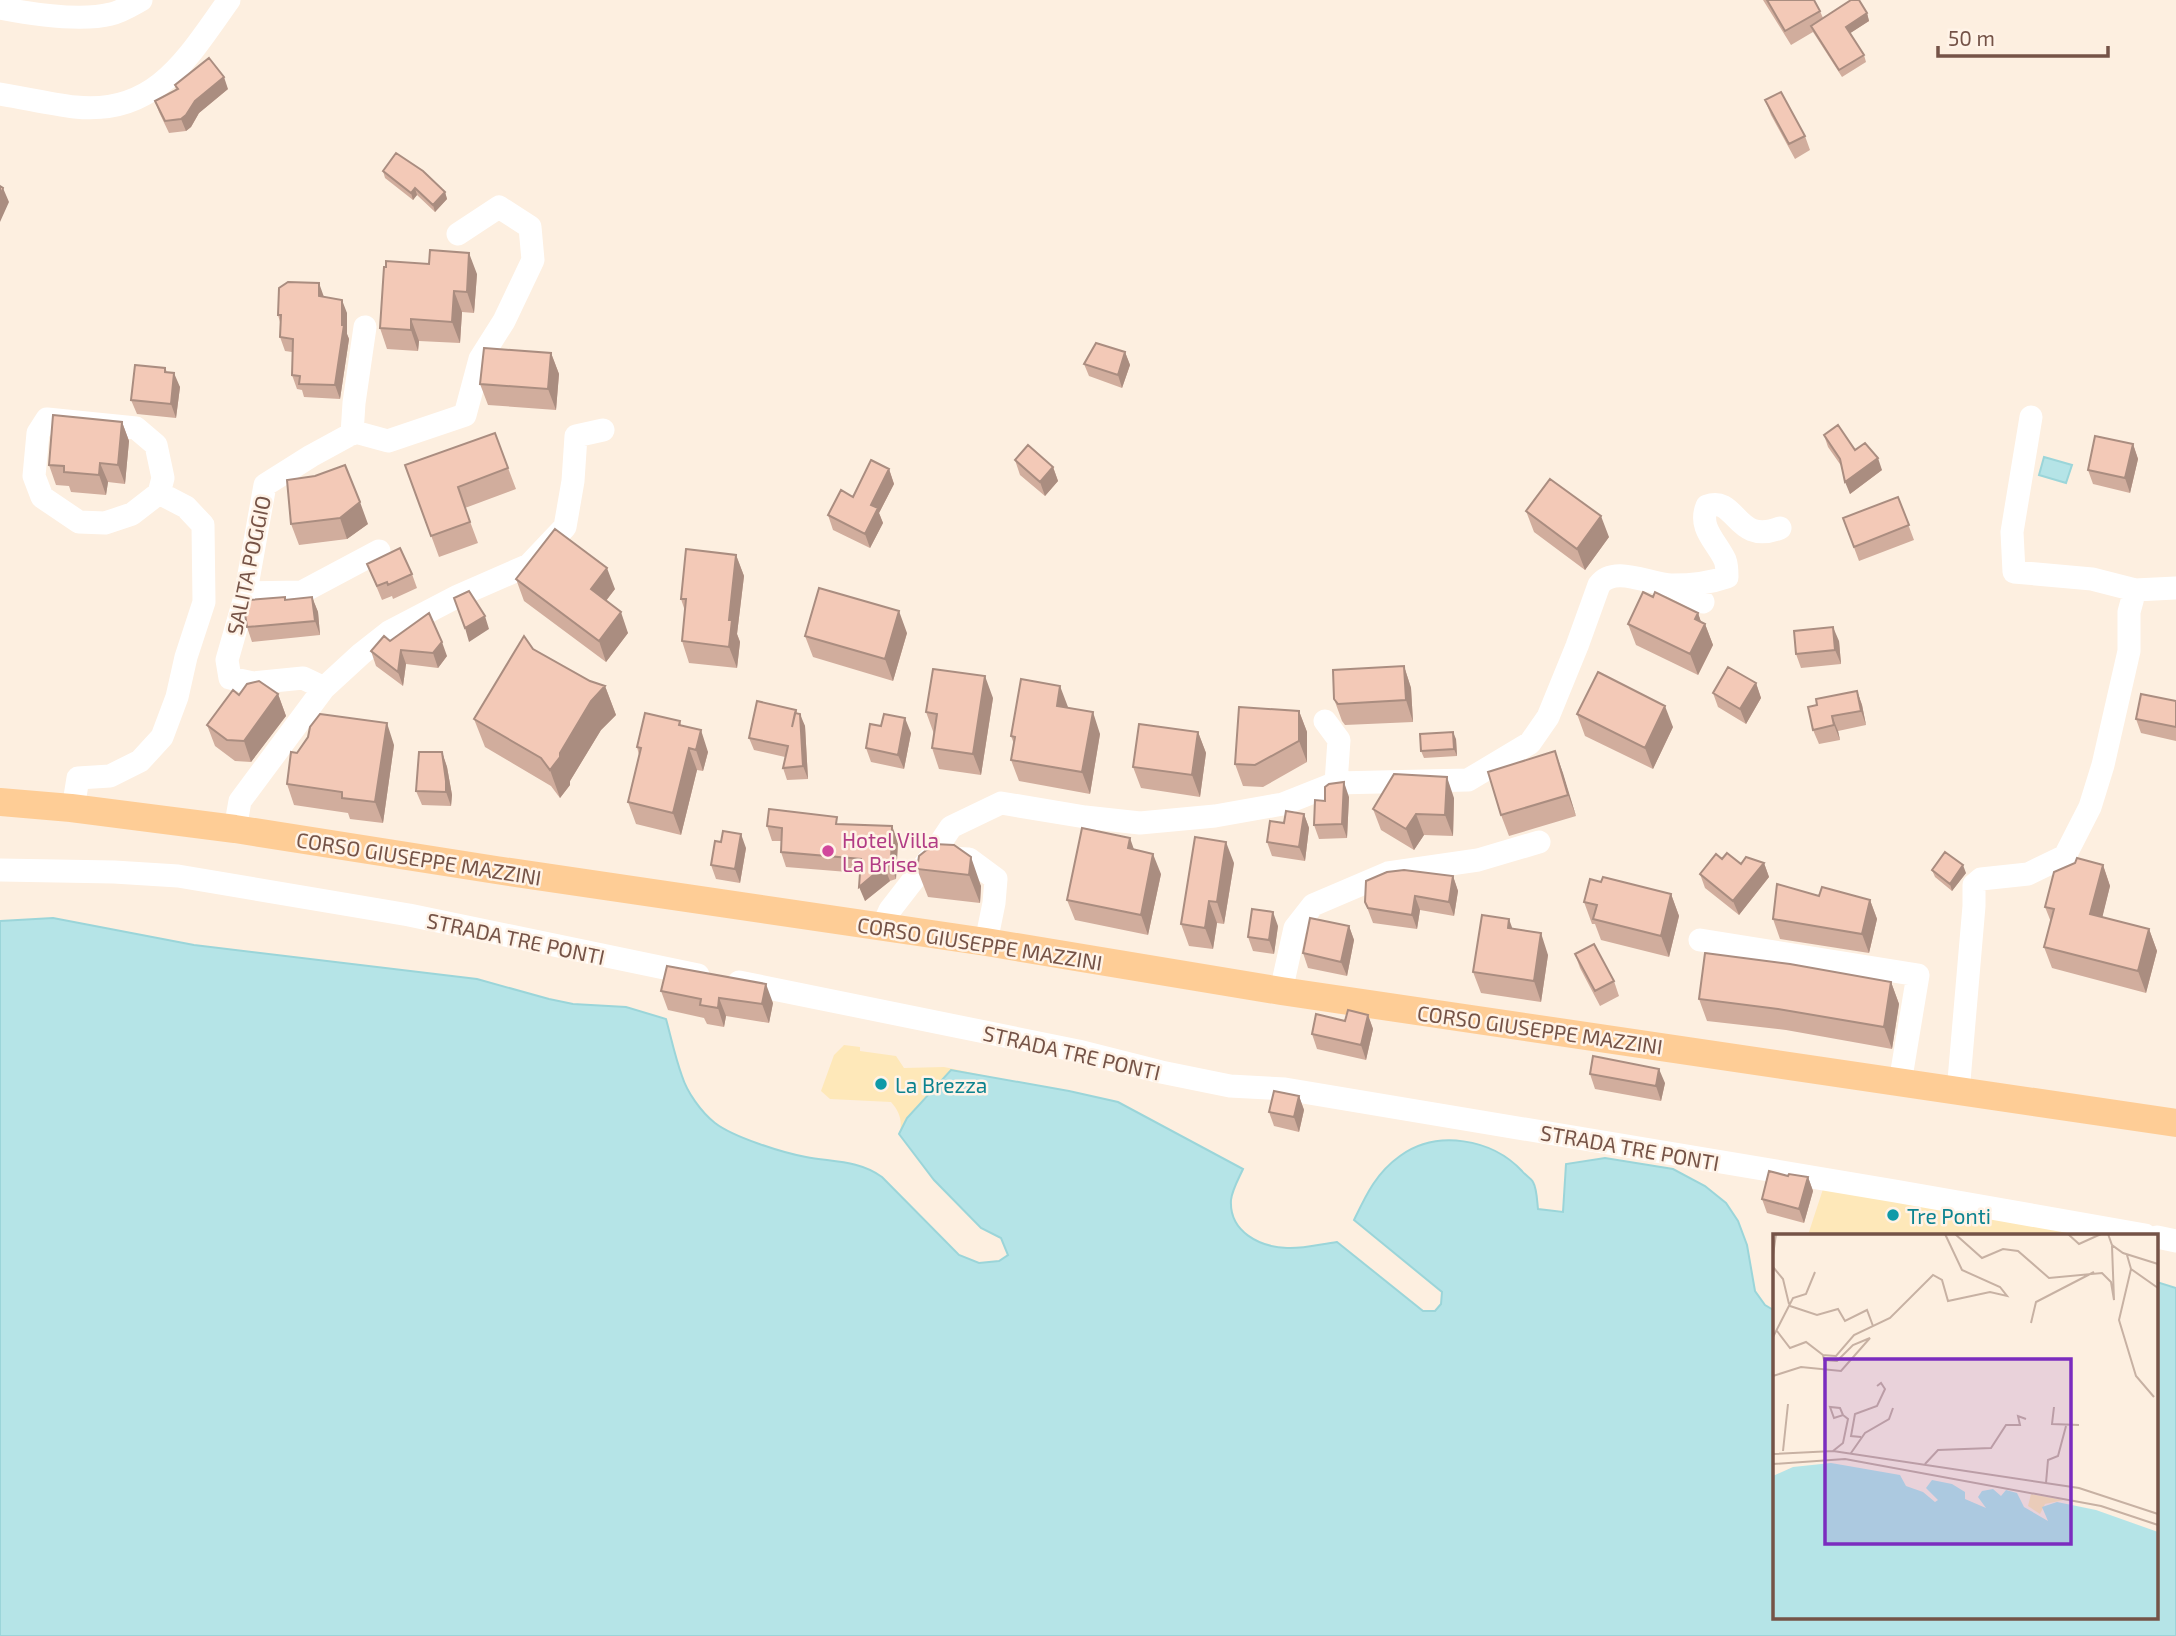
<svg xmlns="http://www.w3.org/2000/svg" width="2176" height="1636" font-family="'Exo 2',sans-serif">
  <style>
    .sand { fill: #fee8b9 }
    .water { fill: #b5e4e7; stroke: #9bd5d9; stroke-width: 2 }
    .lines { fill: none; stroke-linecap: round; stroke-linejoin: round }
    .minor { stroke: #fff; stroke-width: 23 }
    .major { stroke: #fecd96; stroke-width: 28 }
    .wall { fill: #d1ad9d }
    .shaded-wall { fill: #aa8d80 }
    .building { fill: #f3c9b7; stroke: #aa8d80; stroke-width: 2 }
    .hotel-dot { fill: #d1479c; stroke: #fff3e7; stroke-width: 2.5 }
    .culture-dot { fill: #0f9aa8; stroke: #fff3e7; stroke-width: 2.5 }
    .labels { text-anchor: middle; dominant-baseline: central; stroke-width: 5; stroke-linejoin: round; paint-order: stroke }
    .street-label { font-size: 21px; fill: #755347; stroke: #fff3e7 }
    .hotel-label { font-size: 21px; fill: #b23c85; stroke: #fff3e7; text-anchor: start }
    .culture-label { font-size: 21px; fill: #0d838f; stroke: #fff3e7; text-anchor: start }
    .inset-road { fill: none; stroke: #c7b1a3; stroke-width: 2 }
    .view { fill: #7b2cbf; fill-opacity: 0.15; stroke: #7b2cbf; stroke-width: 3.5 }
    .inset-edge { fill: none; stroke: #755347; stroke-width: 3.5 }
  </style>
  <rect width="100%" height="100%" fill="#fdefe0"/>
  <!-- sand -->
  <path class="sand" d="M844,1045L860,1047V1051L896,1056L904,1068L944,1067L992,1077L951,1070L907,1118L899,1134C903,1122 900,1112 891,1102L830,1099L821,1091L834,1055Z
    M1823,1189L2084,1235H1808Z"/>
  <!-- water -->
  <path class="water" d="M2044,457L2072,465L2066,483L2039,475Z
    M53,918L194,945L477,979L549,999L573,1004L626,1007L666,1019C671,1037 675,1057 682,1076C687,1092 701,1112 715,1123C733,1137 783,1153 806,1157C832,1162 859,1160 882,1177L959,1255L979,1263L999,1261L1008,1255L1001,1238L981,1228L934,1180L899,1134L907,1118L951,1070L1069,1091L1118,1102L1243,1169C1239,1178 1232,1190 1231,1200C1229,1232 1260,1247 1287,1248C1303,1249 1321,1244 1337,1242L1423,1311H1435L1441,1304L1442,1292L1354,1220C1366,1195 1376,1173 1400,1156C1437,1129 1492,1139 1522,1171C1525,1175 1531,1178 1533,1182C1537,1189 1537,1201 1538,1209L1563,1212L1566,1164L1605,1158L1673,1169L1705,1186L1726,1203L1738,1221L1747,1245L1755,1291L1765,1305L1775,1311V1617H2157V1282L2176,1288V1636H0V921Z"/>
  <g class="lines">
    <!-- minor -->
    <path class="minor" d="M0,8C31,14 79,22 111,14C121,12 132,5 141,0
      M0,94C25,98 50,104 75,107C156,116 188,57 229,0
      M2031,417L2012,532L2014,572L2092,579L2135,590L2176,588
      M352,434L354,403L365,327
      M1670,585L1703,602
      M246,593L302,592L379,551
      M324,688L303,678L253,683L230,678L227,660L245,597L265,485L311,456L355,432L388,441L465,415L480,359L504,321L533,260L530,227L499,207L458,234
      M1325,721L1339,740L1336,783
      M73,809L78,778L110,776L140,761L162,737L177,697L186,657L204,602L203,525L186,507L159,493L132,514L105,523L79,522L42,497L34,476L38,433L47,419L136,428L156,445L163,478L159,493
      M235,829L240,801L324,688L361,654L389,632L458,596L529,565L565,527L573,481L576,436L603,430
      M945,858L969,859L996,879L994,903L986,942
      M0,870L114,872L178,876L409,915L698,975
      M882,928L890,910L931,857L951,827L1001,803L1085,817L1140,823L1215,816L1283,804L1336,783L1468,780L1530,743L1548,717L1577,646L1599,585C1614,564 1651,585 1672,585C1690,585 1710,583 1727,577C1727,571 1727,565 1725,560C1716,541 1698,528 1707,506C1737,495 1735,546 1780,528
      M1700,940L1918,975L1900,1083
      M739,982L1078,1051L1161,1072L1230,1086L1285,1089L1895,1191L2145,1235
      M1281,991L1295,928L1313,905L1388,873L1478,860L1539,842
      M1958,1092L1974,906V885L1981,879L2028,874L2065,856L2090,807L2103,765L2129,651V612L2135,590
      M2157,1237L2176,1241"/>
    <!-- major -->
    <path class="major" d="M0,802L71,808L235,829L496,870L986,942L1281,991L2176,1123"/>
  </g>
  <!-- wall -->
  <path class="wall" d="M1763,0H1814L1820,11L1823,18L1867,13L1869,21L1850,33L1864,55L1866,62L1842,77L1813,32L1791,45Z
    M175,85L228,89L199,113L191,127L186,131L169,133L159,112L155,101L176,90Z
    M1765,100L1805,136L1810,150L1795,159L1771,115Z
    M383,171L445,192L447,199L435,212L417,195L413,200L385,178Z
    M477,274L474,313L462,312L460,343L419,341L418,351L387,349L380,328Z
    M324,297L347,313V334L349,339L340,399L304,397L302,390L297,389L292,375V352L285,351L280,337V322L278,315Z
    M1125,352L1130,365L1122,388L1089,376L1084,364Z
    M551,353L559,374L556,410L488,405L480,384Z
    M165,368L167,372L180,387L176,418L137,414L131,400Z
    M122,422L129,441L125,484L108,482L106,495L71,492L69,486L56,485L49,465Z
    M495,433L516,489L465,508L478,543L439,557L405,465Z
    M1824,435L1855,450L1882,470L1850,494L1842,467L1828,447Z
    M2133,444L2138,459L2130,493L2093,484L2088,470Z
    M1015,460L1053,467L1058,481L1045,496L1020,475Z
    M889,469L894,484L879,513L883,523L870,548L833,530L828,515Z
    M287,480L368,524L347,539L299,545L291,524Z
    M1898,497L1914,540L1859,561L1843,518Z
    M1526,511L1609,537L1585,570L1534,532Z
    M736,555L744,576L737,634L740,642L737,668L689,663L682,641L685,611L681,599Z
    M367,564L412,574L417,588L393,599L392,596L382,600Z
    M516,579L615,589L606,601L628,633L606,662L524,601Z
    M285,597L286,600L312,597L318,612L320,635L252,642L247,627Z
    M1653,597L1698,613L1701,622L1705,624L1713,645L1698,675L1636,645L1628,624Z
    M907,633L893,681L813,657L805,636Z
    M390,641L447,656L438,668L406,664L403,686L376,666L371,651Z
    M1839,641L1841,664L1801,668L1796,654Z
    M533,649L590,681L605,686L616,715L601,730L570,781V785L560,798L551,786L485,747L474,719Z
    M1404,666L1411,688L1413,722L1345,725L1342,721L1334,699Z
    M1756,683L1761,698L1746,724L1718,707L1713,693Z
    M1857,691L1862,705L1866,725L1838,731L1840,740L1819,744L1813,730L1817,705Z
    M278,694L286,716L251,762L235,761L215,746L207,725L239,695Z
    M993,698L981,775L939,769L932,748L934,734L926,712Z
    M2176,701V741L2141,733L2136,719Z
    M1068,707L1067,708L1100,734L1090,794L1019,781L1011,760L1014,744L1011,736Z
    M796,710L805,726L808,779L787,780L783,768L785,757L754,750L749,738Z
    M1299,711L1307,732V762L1263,787L1243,786L1235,764Z
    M1577,714L1673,727L1653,769L1585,736Z
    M680,721L681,725L708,752L703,771L697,770L681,835L636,824L628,802L639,755L637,747Z
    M1198,732L1206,753L1200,797L1141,788L1133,767Z
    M911,733L904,769L871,762L866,748Z
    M1456,739L1457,756L1424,758L1421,751Z
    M394,745L383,823L350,819L348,813L294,805L287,784L297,753Z
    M1555,751L1576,816L1509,836L1501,815Z
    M442,752L447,767L452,795L451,806L422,805L416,791Z
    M1349,797L1347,838L1319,839L1314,825L1325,801Z
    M1454,798L1453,836L1424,835L1414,850L1381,830L1373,809Z
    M1304,814L1309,828L1305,861L1272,856L1267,842L1284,823Z
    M840,825L898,841L896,879L890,881L865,901L860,873L786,867L781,852V841H772L767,826Z
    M934,844L981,886L980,903L928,897L917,869Z
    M746,848L740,883L716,879L711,865Z
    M1722,859L1741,864L1764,863L1769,877L1739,915L1705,888L1700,874Z
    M1234,863L1224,924L1217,923L1213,949L1189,946L1181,924Z
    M2103,865L2110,886L2102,917L2149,929L2157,951L2146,993L2052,968L2044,947L2051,922L2045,907Z
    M1932,870L1966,873L1952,891L1935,877Z
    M1161,874L1148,935L1075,920L1067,900Z
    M1453,876L1458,891L1454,916L1420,910L1417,929L1373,923L1365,902Z
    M1601,882L1671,894L1679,916L1669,957L1601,940L1595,924H1592L1584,902Z
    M1819,896L1870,900L1877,919L1869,953L1780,939L1773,919Z
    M1278,926L1274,954L1253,951L1248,937Z
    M1349,926L1354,940L1347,976L1308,968L1303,953Z
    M1513,929L1548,955L1541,1002L1481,993L1473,972Z
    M1575,954L1614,981L1619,996L1600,1006L1580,968Z
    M1891,982L1899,1004L1892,1049L1786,1030L1707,1021L1699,999Z
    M661,991L773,1003L769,1023L726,1016L724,1027L707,1024L704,1018L668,1010Z
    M1368,1015L1373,1029L1366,1060L1317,1049L1312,1034Z
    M1590,1074L1665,1083L1661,1101L1595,1089Z
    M1299,1096L1304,1110L1299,1132L1274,1126L1269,1112Z
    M1788,1176L1808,1177L1813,1191L1804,1223L1767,1213L1762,1199Z"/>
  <!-- shaded-wall -->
  <path class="shaded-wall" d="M1867,13L1869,21L1849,34L1846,27Z
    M224,77L228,89L199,113L191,127L186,131L181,119L195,101Z
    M3,188L9,202L0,222V196Z
    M415,188L417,195L413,200L411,193Z
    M445,192L447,199L435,212L433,205Z
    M469,253L477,274L474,313L467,292Z
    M319,283L324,297L319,296Z
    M454,291L462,312L460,343L452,322Z
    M342,300L347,313V334L349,339L340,399L335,385L342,325Z
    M411,319L419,341L418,351L411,330Z
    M1125,352L1130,365L1122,388L1118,375Z
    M551,353L559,374L556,410L548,389Z
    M174,373L180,387L176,418L171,404Z
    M122,422L129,441L125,484L118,465Z
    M2133,444L2138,459L2130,493L2125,478Z
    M1878,458L1882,470L1850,494L1845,482Z
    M100,463L108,482L106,495L99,475Z
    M1053,467L1058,481L1045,496L1040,482Z
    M889,469L894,484L879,513L883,523L870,548L865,534L871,505Z
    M360,502L368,524L347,539L340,518Z
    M1601,516L1609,537L1585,570L1577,549Z
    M736,555L744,576L737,634L740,642L737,668L729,647V620Z
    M607,568L615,589L598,611L591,589Z
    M312,597L318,612L320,635L315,621Z
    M899,611L907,633L893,681L885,659Z
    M621,612L628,633L606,662L599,641Z
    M1698,613L1703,628L1705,624L1713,645L1698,675L1690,654L1695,619Z
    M485,616L489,629L469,642L465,628Z
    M1833,627L1839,641L1841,664L1835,650Z
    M442,642L447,656L438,668L433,653Z
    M401,650L406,664L403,686L398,672Z
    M1404,666L1411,688L1413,722L1406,700Z
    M985,676L993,698L981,775L973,754Z
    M1756,683L1761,698L1746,724L1740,709Z
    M605,686L616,715L601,730L570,781V785L560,798L550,770L591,701Z
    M1060,686L1068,707L1064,728L1057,706Z
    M1857,691L1862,705L1866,725L1861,711Z
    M278,694L286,716L251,762L244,741Z
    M1665,706L1673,727L1653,769L1645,748Z
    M1299,711L1307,732V762L1299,741Z
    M1093,712L1100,734L1090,794L1082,772Z
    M800,714L805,726L808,779L803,766Z
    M1832,716L1838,731L1840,740L1834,725Z
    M905,718L911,733L904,769L898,755Z
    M387,723L394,745L383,823L375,802Z
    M701,730L708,752L703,771L696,750Z
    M1198,732L1206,753L1200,797L1192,775Z
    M1453,732L1456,739L1457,756L1454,749Z
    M689,748L697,770L681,835L673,813Z
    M1555,751L1563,773L1576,816L1568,795Z
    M442,752L447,767L452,795L451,806L446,792Z
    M1447,777L1454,798L1453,836L1445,815Z
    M1344,782L1349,797L1347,838L1342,824Z
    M1304,814L1309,828L1305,861L1299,847Z
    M1416,814L1424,835L1414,850L1406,829Z
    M892,826L898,841L896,879L891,865Z
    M741,834L746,848L740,883L735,869Z
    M1130,838L1137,858L1128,848Z
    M1226,842L1234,863L1224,924L1217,902Z
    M1153,854L1161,874L1148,935L1141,915Z
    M971,857L981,886L980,903L969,875Z
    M1764,863L1769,877L1739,915L1733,901Z
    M1963,865L1966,873L1952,891L1950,884Z
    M2103,865L2110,886L2098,935L2090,914Z
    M884,866L890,881L865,901L859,887Z
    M1453,876L1458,891L1454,916L1449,902Z
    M1671,894L1679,916L1669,957L1661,936Z
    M1415,896L1420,910L1417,929L1412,915Z
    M1870,900L1877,919L1869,953L1862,934Z
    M1209,901L1217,923L1213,949L1205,928Z
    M1273,912L1278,926L1274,954L1269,940Z
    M1509,919L1517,941L1508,928Z
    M1349,926L1354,940L1347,976L1341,962Z
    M2149,929L2157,951L2146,993L2138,971Z
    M1541,933L1548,955L1541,1002L1534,981Z
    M1891,982L1899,1004L1892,1049L1884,1027Z
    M766,984L773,1003L769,1023L762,1004Z
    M719,998L726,1016L724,1027L718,1008Z
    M1368,1015L1373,1029L1366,1060L1361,1045Z
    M1659,1069L1665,1083L1661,1101L1656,1086Z
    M1299,1096L1304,1110L1299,1132L1294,1117Z
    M1808,1177L1813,1191L1804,1223L1799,1209Z"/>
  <!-- building -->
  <path class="building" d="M1767,0H1814L1820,11L1785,31Z
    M1851,0H1859L1867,13L1846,27L1864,55L1839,70L1811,26Z
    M209,58L224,77L195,101L186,115L181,119L165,121L155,101L178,89L175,85Z
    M1781,92L1805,136L1789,144L1765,100Z
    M396,153L423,171L445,192L433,205L415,188L411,193L383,171Z
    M0,186L3,188L0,196Z
    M430,250L469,253L467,292L454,291L452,322L411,319V330L380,328L384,267H386V261L429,264Z
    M288,282L319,283V296L342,300V325H344L335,385L299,384L300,376L292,375L293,339L280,337L281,315H278L279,288Z
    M1096,343L1125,352L1118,375L1084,364Z
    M484,348L551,353L548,389L480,384Z
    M135,365L165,368V372L174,373L171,404L131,400Z
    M53,415L122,422L118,465L100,463L99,475L64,472V466L49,465Z
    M1838,425L1855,450L1865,443L1878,458L1845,482L1840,459L1824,435Z
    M495,433L508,468L458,487L470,522L431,536L405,465Z
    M2095,436L2133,444L2125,478L2088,470Z
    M1028,445L1053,467L1040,482L1015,460Z
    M871,460L889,469L871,505L878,508L865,534L828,515L841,490L853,497Z
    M345,465L360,502L340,518L291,524L287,480L315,476Z
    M1550,479L1601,516L1577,549L1526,511Z
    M1898,497L1909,525L1854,547L1843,518Z
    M555,529L607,568L591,589L621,612L599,641L516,579Z
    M400,548L412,574L388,585L387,582L377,586L367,564Z
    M686,549L736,555L729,620H732L729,647L682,641L686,599H681Z
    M819,588L899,611L885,659L805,636Z
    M469,591L485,616L465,628L454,598Z
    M1643,592L1653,597L1655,592L1698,613L1695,619L1705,624L1690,654L1628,624Z
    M285,597V600L312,597L315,621L247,627L245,614L249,600Z
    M429,613L442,642L433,653L401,650L398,672L371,651L384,636L390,641Z
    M1833,627L1835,650L1796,654L1794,631Z
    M524,636L533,649L590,681L605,686L591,701L560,753V757L550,770L541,758L474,719Z
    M1404,666L1406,700L1338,704L1334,699L1333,670Z
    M1728,667L1756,683L1740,709L1713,693Z
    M933,669L985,676L973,754L932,748L937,714L926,712Z
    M1598,672L1665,706L1645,748L1577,714Z
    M1021,679L1060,686L1057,706L1093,712L1082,772L1011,760L1015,737L1011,736Z
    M259,681L278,694L244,741L227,740L207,725L233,690L239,695L247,684Z
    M1857,691L1861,711L1832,716L1834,725L1813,730L1808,707L1817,705L1816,699Z
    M2141,694L2176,701V727L2136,719Z
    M757,701L796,710L792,727L795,713L800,714L803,766L783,768L788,746L749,738Z
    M1239,707L1299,711V741L1255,765L1235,764Z
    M645,713L680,721L679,725L701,730L696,750L689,748L673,813L628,802L641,748L637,747Z
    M320,714L387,723L375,802L342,798V792L287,784L291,752L297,753L308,737L310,727Z
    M884,714L905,718L898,755L866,748L870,724L881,726Z
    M1139,724L1198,732L1192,775L1133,767Z
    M1453,732L1454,749L1421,751L1420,734Z
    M1555,751L1568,795L1501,815L1488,772Z
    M419,752H442L446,781V792L416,791Z
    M1394,774L1447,777L1445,815L1416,814L1406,829L1373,809Z
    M1344,782L1342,824L1314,825L1315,800L1325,801V787L1329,784Z
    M769,809L837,817L836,824L892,826L891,865L884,866L859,887L861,859L781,852L782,828L767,826Z
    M1286,811L1304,814L1299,847L1267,842L1270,821L1284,823Z
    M1082,828L1130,838L1128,848L1153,854L1141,915L1067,900Z
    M723,831L741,834L735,869L711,865L715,841L721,842Z
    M1195,837L1226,842L1217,902L1209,901L1205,928L1181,924Z
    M934,844L954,845L971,857L969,875L917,869L919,856Z
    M1945,852L1963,865L1950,884L1932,870Z
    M1727,853L1741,864L1746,857L1764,863L1733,901L1700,874L1716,854L1722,859Z
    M2077,858L2103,865L2090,914L2149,929L2138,971L2044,947L2054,909L2045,907L2054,872L2075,863Z
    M1404,870L1453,876L1449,902L1415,896L1412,915L1368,908L1365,902L1366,881L1387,872Z
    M1603,877L1671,894L1661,936L1593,919L1597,905L1584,902L1590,879L1601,882Z
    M1777,884L1819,896L1822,887L1870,900L1862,934L1773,919Z
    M1252,909L1273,912L1269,940L1248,937Z
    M1482,915L1509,919L1508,928L1541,933L1534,981L1473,972Z
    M1310,918L1349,926L1341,962L1303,953Z
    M1594,944L1614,981L1595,991L1575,954Z
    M1705,953L1790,964L1891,982L1884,1027L1778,1009L1699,999Z
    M667,966L766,984L762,1004L719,998L718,1008L700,1005L701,999L661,991Z
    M1348,1010L1368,1015L1361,1045L1312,1034L1316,1014L1345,1021Z
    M1593,1056L1659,1069L1656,1086L1590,1074Z
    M1274,1091L1299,1096L1294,1117L1269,1112Z
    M1769,1171L1788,1176L1789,1174L1808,1177L1799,1209L1762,1199Z"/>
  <!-- markers -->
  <circle class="hotel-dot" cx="828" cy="851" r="7"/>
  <g class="culture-dot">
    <circle cx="881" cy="1084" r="7"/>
    <circle cx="1893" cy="1215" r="7"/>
  </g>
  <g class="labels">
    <!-- street labels -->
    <g class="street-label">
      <text transform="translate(248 565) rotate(-78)">SALITA POGGIO</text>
      <text transform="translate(419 858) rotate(9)">CORSO GIUSEPPE MAZZINI</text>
      <text transform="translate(516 938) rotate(12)">STRADA TRE PONTI</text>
      <text transform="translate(980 943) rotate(9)">CORSO GIUSEPPE MAZZINI</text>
      <text transform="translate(1540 1029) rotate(8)">CORSO GIUSEPPE MAZZINI</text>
      <text transform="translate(1072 1052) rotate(13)">STRADA TRE PONTI</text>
      <text transform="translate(1630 1147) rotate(10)">STRADA TRE PONTI</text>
    </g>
    <!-- hotel labels -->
    <g class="hotel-label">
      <text x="842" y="839">Hotel Villa<tspan x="842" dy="24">La Brise</tspan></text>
    </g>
    <!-- culture labels -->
    <g class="culture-label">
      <text x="895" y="1084">La Brezza</text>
      <text x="1907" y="1215">Tre Ponti</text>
    </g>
  </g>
  <!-- overview -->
  <g transform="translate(1773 1234)">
    <rect width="385" height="385" fill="#fdefe0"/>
    <path d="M258,260L291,266L272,270L267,280L255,272Z" fill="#fee8b9"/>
    <path d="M58,229L127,241L133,252L150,258L162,268L165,266L153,254L159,246L179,250L192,258V265L213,274L205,263L209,257L220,255L228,262L233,256L244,259L251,273L275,287L269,273L284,268L323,276L385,298V385H0V242L20,233Z" fill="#b5e4e7"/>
    <path class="inset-road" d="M182,0L209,24L230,15L245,17L276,44L329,39L338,48L341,66L339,12M295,0L306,10L328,0M335,0L339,11L350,19L385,30M0,21L3,0M354,21L358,35L385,54M0,33L10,45L16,70M358,35L346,86L363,142L381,163M17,72L44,81L65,75L72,87L94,76L100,92M258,89L263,68L321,38M4,97L17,114L33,108L50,121M0,103L20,64L33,60L42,38M0,142L28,133L68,137L97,104L80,111L64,127L51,126L50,121L63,122L81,101L117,84L160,41L169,46L175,67L217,58L234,62L227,53L189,36L172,0M281,173L279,190L306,191M88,203L78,202L82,180L104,172L112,155L108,149L104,152M10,217L15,170M60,217L70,209L75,185L70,181L61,184L57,173L67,174L70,181M78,219L92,199L116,185L120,174M0,220L60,217L306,254L385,280M0,230L72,225L328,272L385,291M152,230L165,216L218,214L233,191H247L245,182L253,185M273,249L275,226L285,222L293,192"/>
    <path class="view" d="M52,125H298V310H52Z"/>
    <rect width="385" height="385" class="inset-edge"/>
  </g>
  <!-- scale -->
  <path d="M1938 46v10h170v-10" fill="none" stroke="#755347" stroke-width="3.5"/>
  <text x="1948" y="46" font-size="21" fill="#755347" stroke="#fff3e7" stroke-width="5" paint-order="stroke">50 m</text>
</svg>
